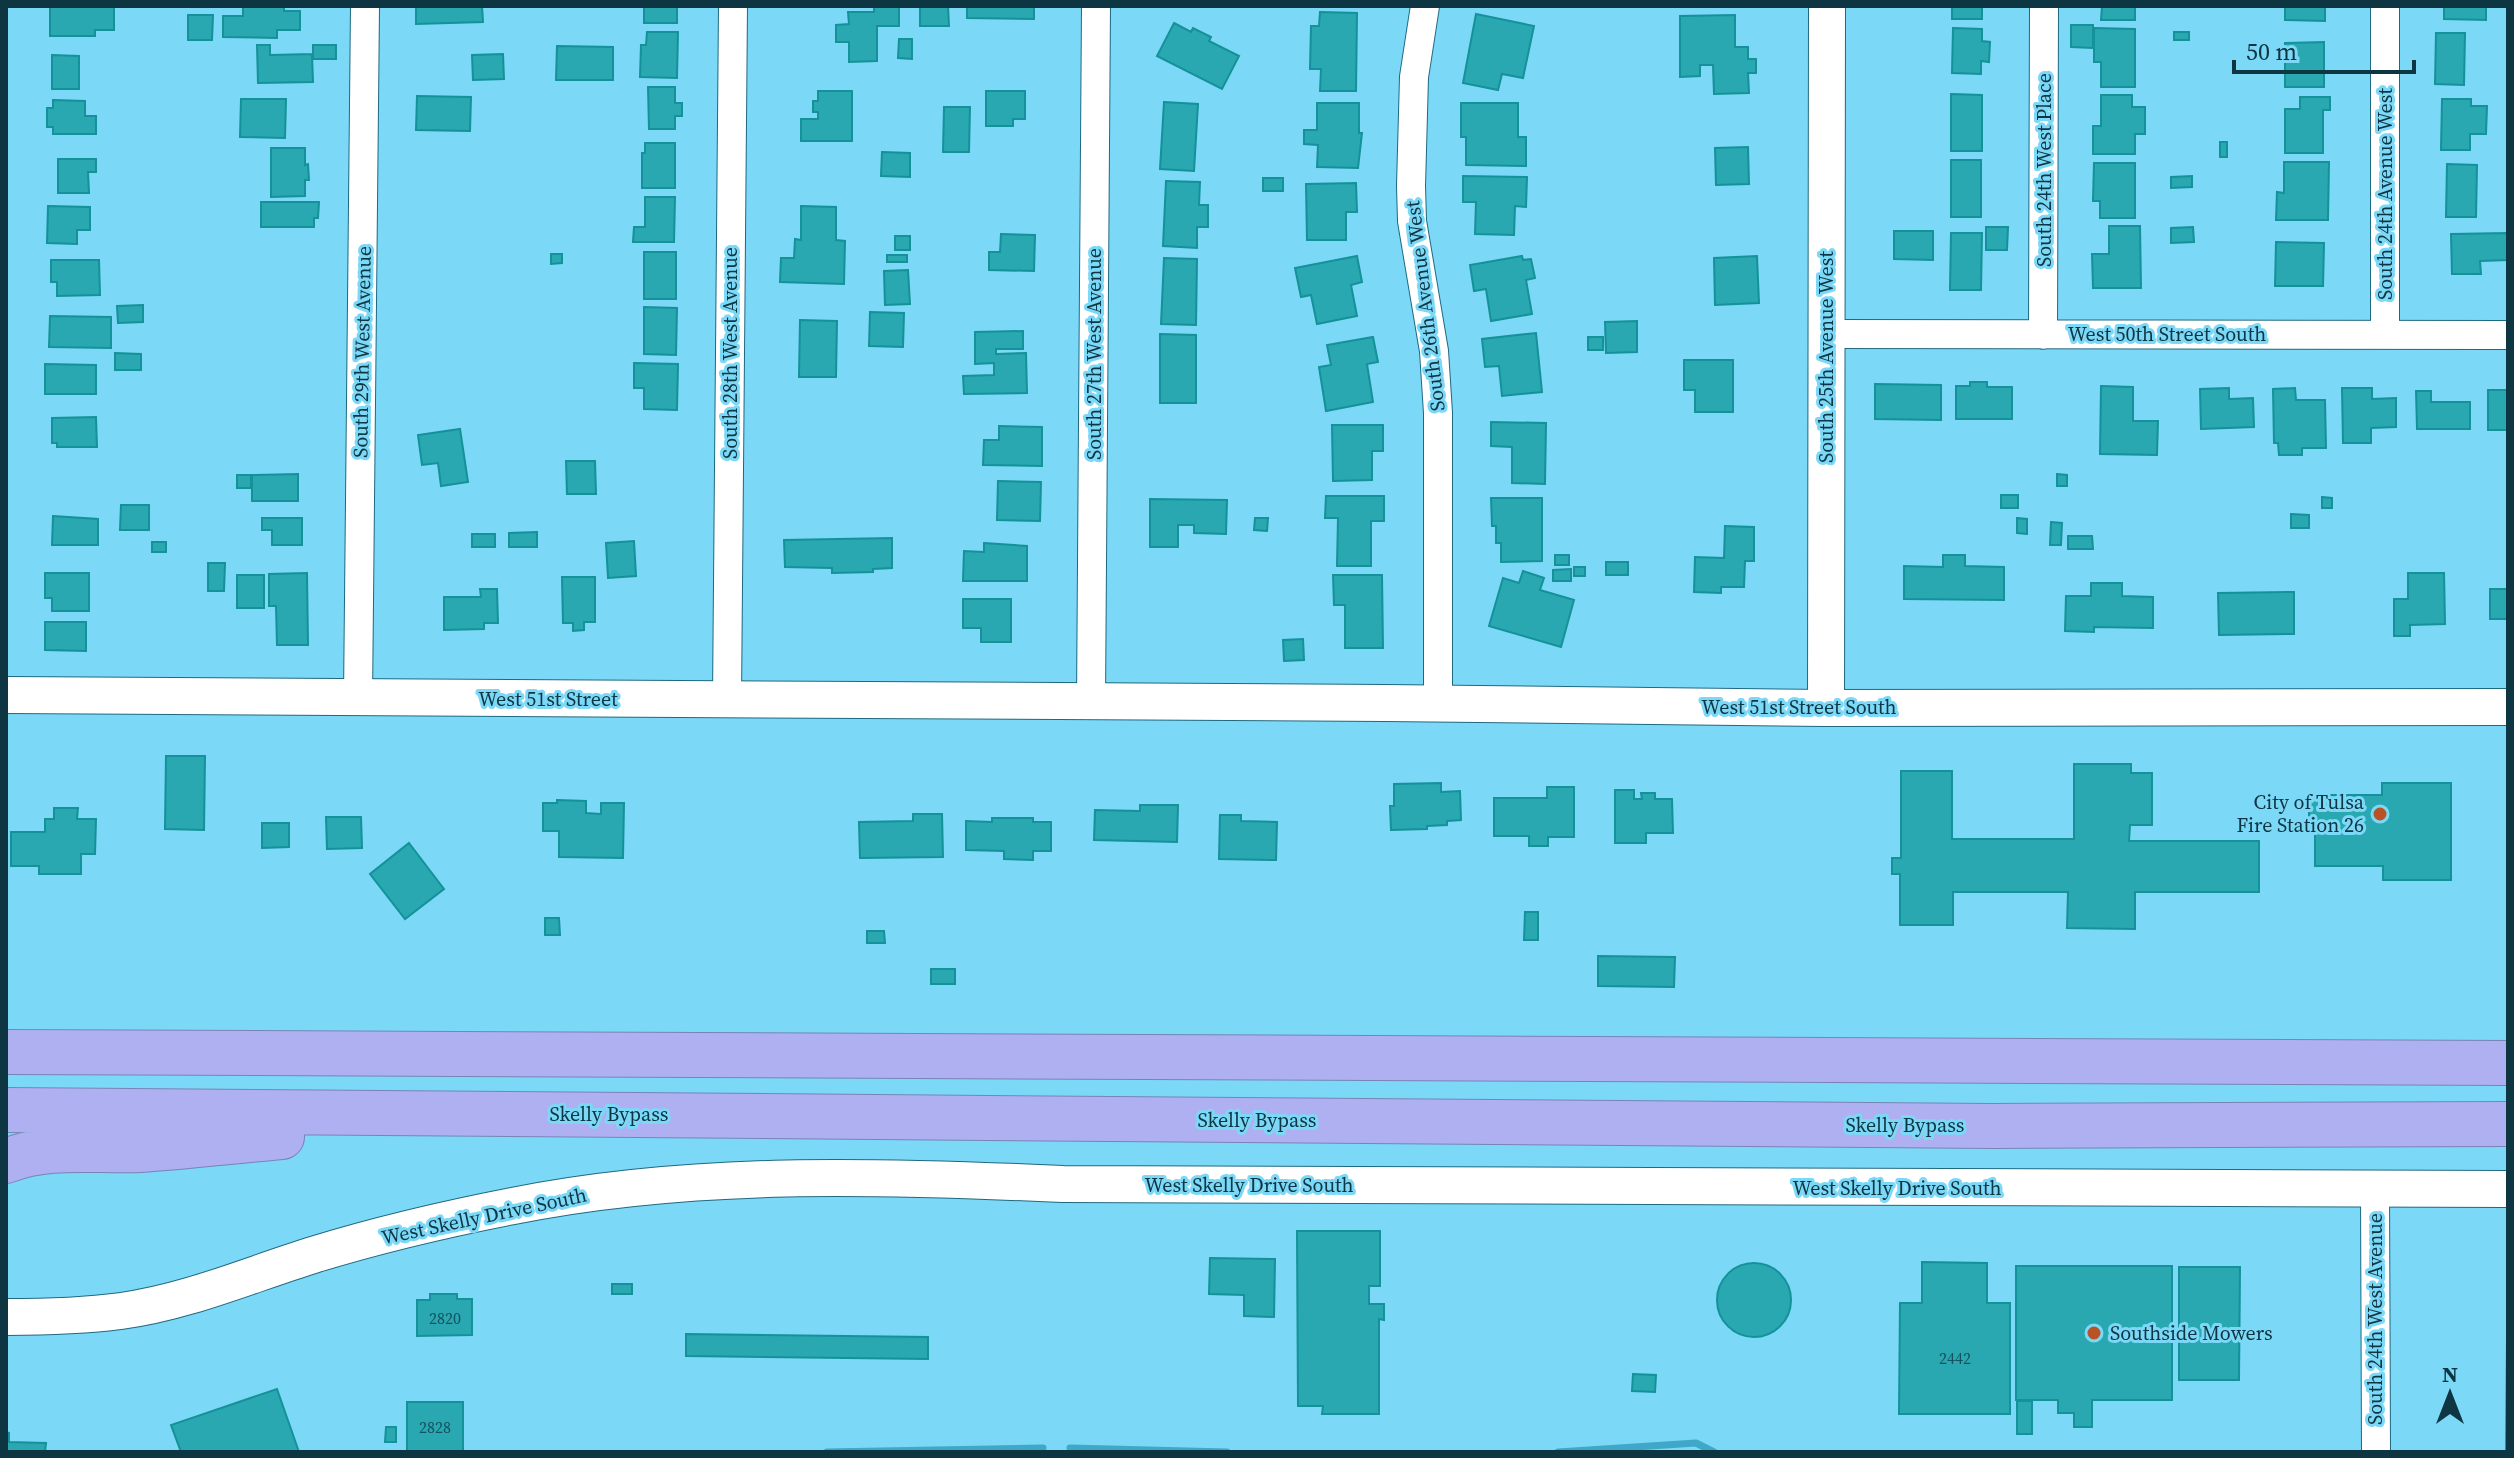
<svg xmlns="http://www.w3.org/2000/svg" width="2514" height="1458" font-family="'Source Serif 4',serif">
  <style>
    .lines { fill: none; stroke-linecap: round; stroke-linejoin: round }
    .stream { stroke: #3fa7c7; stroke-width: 7 }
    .building { fill: #29a8b1; stroke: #149199; stroke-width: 2 }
    .minor-casing { stroke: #1f6980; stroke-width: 30 }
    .tertiary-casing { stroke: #1f6980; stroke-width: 38 }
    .motorway-casing { stroke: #7685b4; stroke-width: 46 }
    .minor { stroke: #fff; stroke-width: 28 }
    .tertiary { stroke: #fff; stroke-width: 36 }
    .motorway { stroke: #aeb0f2; stroke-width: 44 }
    .poi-dot { fill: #b95326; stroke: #7cd8f7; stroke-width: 3 }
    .labels { text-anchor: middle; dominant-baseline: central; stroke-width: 6; stroke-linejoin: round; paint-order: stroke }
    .number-label { font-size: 16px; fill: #14525e }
    .street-label { font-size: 20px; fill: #0d3542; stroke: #7cd8f7 }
    .poi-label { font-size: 20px; fill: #0d3542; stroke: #7cd8f7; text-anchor: end }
  </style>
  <rect width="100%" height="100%" fill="#7cd8f7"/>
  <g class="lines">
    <!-- stream -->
    <path class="stream" d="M1070,1448L1227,1452
      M827,1452L1043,1448
      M1558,1452L1696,1443L1714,1452"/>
  </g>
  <!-- building -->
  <path class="building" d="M50,6H114V30H95V36H50Z
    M243,6H284V11H300V30H277V38L223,37V16H243Z
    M416,6H482L483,22L416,24Z
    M644,6H677V23H644Z
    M874,6H899V26H877V61L849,62V42H836V25L849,24L848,12H874Z
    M920,6H948L949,26H920Z
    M967,6H1034V19L967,18Z
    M1952,6H1982V19H1952Z
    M2102,6H2135V20H2101Z
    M2285,6H2325V21L2285,20Z
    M2444,6H2486V20L2444,19Z
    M1320,12L1357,13L1356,91H1320L1321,69H1310L1311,26H1319Z
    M1476,14L1534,26L1523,78L1502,74L1498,90L1463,83Z
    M188,15H213L212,40H188Z
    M1735,15V47H1748V59H1756V73H1748L1749,93L1714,94L1713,65H1700V76L1680,77V16Z
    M1174,23L1191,32L1193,28L1211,37L1209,41L1239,56L1222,89L1157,56Z
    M2071,25H2093V48L2071,47Z
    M1953,28L1982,29V41L1990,42L1989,62L1981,61V74L1952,73Z
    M2094,28L2135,29V87H2101V62H2094Z
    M647,32H678L677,78L640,77L641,45H646Z
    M2174,32H2189V40H2174Z
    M2436,33H2465L2464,85L2435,84Z
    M899,39H912V59L898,58Z
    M2324,42V87H2285V43Z
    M257,45H270V55L312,54L313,82L258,83Z
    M313,45H336V59H313Z
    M557,46L613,47V80H556Z
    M503,54L504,79L473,80L472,55Z
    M52,55L79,56V89H52Z
    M648,87H675V103H682V116H675V129H649Z
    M818,91H852V141H801V119H818V112H813V101H818Z
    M986,91H1025V119H1013V126H986Z
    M1951,94L1982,95V151H1951Z
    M2101,95H2132V107H2145V134H2135V154H2093V126H2101Z
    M417,96L471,97L470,131L416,130Z
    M2300,97H2330V110H2323V153H2285V109H2300Z
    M241,99H286L285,138L240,137Z
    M2442,99H2471V106H2487L2486,134H2470V150H2441Z
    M53,100L85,101V116H96V134H53V127H47V108H53Z
    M1164,102L1198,104L1194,171L1160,169Z
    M1317,103H1359V133H1362L1358,168L1317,167L1318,145L1304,144V130H1317Z
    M1461,103H1518V137H1526V166L1466,165V137H1461Z
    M944,107H970L969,152H943Z
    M2220,142H2227V157H2220Z
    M645,143H675V188H642V153H645Z
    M1748,147L1749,184L1716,185L1715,148Z
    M271,148H305V165L308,164L309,180H305V196L271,197Z
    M882,152L910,153V177L881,176Z
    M58,159H96V172H88L89,193H58Z
    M1951,160H1981V217H1951Z
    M2284,162H2329L2328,220H2276L2277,192L2284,193Z
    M2094,163H2135V218H2100V201H2093Z
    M2447,164L2477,165L2476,217H2446Z
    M1463,176L1527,177L1526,207L1515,206L1514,235L1475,234L1476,202H1463Z
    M2192,176V187L2171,188V177Z
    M1263,178H1283V191H1263Z
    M1166,181L1200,182L1199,205H1208V227H1197V248L1163,246Z
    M1356,183L1357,212H1346V240H1307L1306,184Z
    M645,197H675L674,242H633L634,227H645Z
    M261,202H319L318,218H314V227H261Z
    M48,206L90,207V230H77V244L47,243Z
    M801,206L836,207V240L845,241L844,284L780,282L781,258H794L795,239L801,240Z
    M2109,226H2140L2141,288H2093L2092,254H2109Z
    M1986,227H2008L2007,250H1986Z
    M2193,227L2194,242L2171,243V228Z
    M1894,231H1933V260L1894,259Z
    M1951,233H1982L1981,290H1950Z
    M2508,233V260L2480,261L2481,274H2452L2451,234Z
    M1001,234L1035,235L1034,271L989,270V252H1000Z
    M895,236H910V250H895Z
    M2276,242L2324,243L2323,286H2275Z
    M644,252H676V299H644Z
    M551,254H562V263L551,264Z
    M887,255H907V262H887Z
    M1357,256L1362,282L1351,285L1357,316L1317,324L1311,295L1301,297L1295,268Z
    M1522,256L1523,260L1531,259L1535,278L1526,280L1532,314L1491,321L1486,289L1474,291L1470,265Z
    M1757,256L1759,303L1715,305L1714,258Z
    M1164,258L1197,259L1196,325L1161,324Z
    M51,260H99L100,295L57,296V282H51Z
    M908,270L910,304L885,305L884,271Z
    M143,305V322L118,323L117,306Z
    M644,307L677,308L676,355L644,354Z
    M870,312L904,313L903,347L869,346Z
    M50,316L111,317V348L49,347Z
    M800,320L837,321L836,377H799Z
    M1637,321V352L1606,353L1605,322Z
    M1023,331V349H996V354L1026,353L1027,393L964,394L963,376L994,375V363L975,364V332Z
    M1536,333L1542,392L1502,396L1499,366L1485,367L1482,339Z
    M1160,334L1196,335V403H1160Z
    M1373,337L1378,362L1367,364L1373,402L1326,411L1319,367L1331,365L1327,345Z
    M1588,337H1603V350H1588Z
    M115,353L141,354V370H115Z
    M1684,360H1733V412H1695V390H1684Z
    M634,363L678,364L677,410L644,409V388H634Z
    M45,364L96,365V394H45Z
    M1970,382H1987V387H2012V419H1956V386H1970Z
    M1875,384L1941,385V420L1875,419Z
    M2101,386L2133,387V421H2158L2157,455L2100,454Z
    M2229,388V399L2253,398L2254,427L2201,429L2200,389Z
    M2295,388L2296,400H2325L2326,448H2302V455H2279L2278,443H2274L2273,389Z
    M2342,388H2372V399L2396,398V427L2371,428V443H2343Z
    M2488,390H2508V430H2488Z
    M2416,391H2431V402H2470V429H2417Z
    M96,417L97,447H57V443H52V418Z
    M1491,422L1546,423L1545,484L1512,483V447L1491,446Z
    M1332,425H1383V451H1372V480L1333,481Z
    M999,426L1042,427V466L983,465L984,440H999Z
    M460,429L468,482L441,486L438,463L422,465L418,435Z
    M566,461H595L596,494H567Z
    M298,474V501H252V475Z
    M2057,474L2067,475V486H2057Z
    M237,475H251V488H237Z
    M998,481L1041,482L1040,521L997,520Z
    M2001,495H2018V508H2001Z
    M1326,496H1384V521H1371V566H1337L1338,518H1325Z
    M2322,497L2332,498V508H2322Z
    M1491,498H1542V561L1501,562V543H1496V526H1492Z
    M1150,499L1227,500L1226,534L1194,533V525H1178V547H1150Z
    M121,505H149V530H120Z
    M2291,514L2309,515V528H2291Z
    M53,516L98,519V545H52Z
    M262,518H302V545H272V530H262Z
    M1255,518H1268L1267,531L1254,530Z
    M2017,518L2027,519V534L2017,533Z
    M2051,522L2062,523L2061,545H2050Z
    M1725,526L1754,527V561H1745L1744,587H1721V593L1694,592L1695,557L1724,558Z
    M537,532V547H509V533Z
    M472,534H495V547H472Z
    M2068,536H2092L2093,549H2068Z
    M892,538V568L873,569V572L832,573V568L785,567L784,540Z
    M634,541L636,576L608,578L606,543Z
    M152,542H166V552H152Z
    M984,543L1027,546V581H963L964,551L984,552Z
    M1555,555H1569V565H1555Z
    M1943,555H1965V566L2004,567V600L1904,599V566L1943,567Z
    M1606,562H1628V575H1606Z
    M208,563H225L224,591H208Z
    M1574,567H1585V576H1574Z
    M1571,569V581H1553V570Z
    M1523,571L1544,578L1540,590L1574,600L1561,647L1489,626L1503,578L1519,583Z
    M45,573H89V611H52V598H45Z
    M307,573L308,645H277L276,606H269V574Z
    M2408,573H2444L2445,624L2410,625V636H2394V599H2408Z
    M237,575H264V608H237Z
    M1333,575H1382L1383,648H1345V605H1334Z
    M562,577H595V622H584V630L573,631V623H563Z
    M2091,583H2122V596L2153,597V628L2094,627V632L2065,631L2066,596H2091Z
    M480,589H497L498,623H484V629L444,630V597H481Z
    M2490,589H2508V619H2490Z
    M2294,592V634L2219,635L2218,593Z
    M963,599H1011V642H981V628H963Z
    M45,622H86V651L45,650Z
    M1303,639L1304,660L1284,661L1283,640Z
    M166,756H205L204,830L165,829Z
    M2074,764H2131V773H2152V825H2130L2129,841H2259V892H2135V929L2067,928L2068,892H1953V925H1900V874H1892V858H1901V771H1952V839H2074Z
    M1441,783V792L1460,791L1461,820L1447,821V825L1427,826V829L1391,830L1390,806H1394V784Z
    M2382,783H2451V880H2383V866H2315V832H2309V795H2382Z
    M1547,787H1574V837H1548V846H1529V836H1494V798H1547Z
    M1615,790H1634V799H1642L1641,793H1655V799H1672L1673,833H1646V843H1615Z
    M557,800L586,801V813L601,814V803H624L623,858L559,857V831H543V803H557Z
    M1140,805H1178L1177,842L1094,840L1095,810L1140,811Z
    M54,808H78L77,819H96L95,854H81V874H39V866H11V832H45V819H54Z
    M913,814H942L943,857L860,858L859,822L913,821Z
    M1220,815H1241V821L1277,822L1276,860L1219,859Z
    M326,817H361L362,848L327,849Z
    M992,818H1033V822H1051V851H1033V860L1004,859V851L966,850V821L992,822Z
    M262,823H289V847L262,848Z
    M409,843L444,889L405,919L370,874Z
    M1525,912H1538V940H1524Z
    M545,918H559L560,935H545Z
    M867,931H884L885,943H867Z
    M1598,956L1675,957L1674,987L1598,986Z
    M931,969H955V984H931Z
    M1297,1231H1380V1286H1369V1304H1384V1320L1379,1319V1414H1322L1323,1406H1298Z
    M1210,1258L1275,1259L1274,1317L1244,1316V1295L1209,1294Z
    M1922,1262L1987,1263V1303H2010V1414H1899L1900,1303H1922Z
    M1717 1300a37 37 0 1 1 74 0a37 37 0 1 1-74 0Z
    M2016,1266H2172V1400H2092V1427H2074V1413H2058V1400H2016Z
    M2179,1267H2240L2239,1380H2179Z
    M612,1284H632V1294H612Z
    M430,1294H457V1299H472V1335L417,1336V1300H430Z
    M686,1334L928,1337V1359L686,1356Z
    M2507,1339L2508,1452H2506Z
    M1633,1374L1656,1375L1655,1392L1632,1391Z
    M277,1389L299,1452H181L171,1425Z
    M2017,1401H2032V1434H2017Z
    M407,1402H463V1452H407Z
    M386,1427H396V1442H385Z
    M6,1432L9,1433V1442L46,1443L45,1452H6Z"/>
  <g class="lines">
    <!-- minor casing -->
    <g class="minor-casing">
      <path id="minor" d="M1425,6L1414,77L1411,186L1412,221L1434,351L1438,413V704
        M2385,6V334
        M1825,334L2508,335
        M2043,335L2044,6
        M358,699L365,6
        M727,700L733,6
        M1091,702L1096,6
        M2375,1187L2376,1452"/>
    </g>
    <!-- tertiary casing -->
    <g class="tertiary-casing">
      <path id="tertiary" d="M6,695L1385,703L1826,708L2508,707
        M1826,708L1827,6
        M6,1317C44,1317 83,1316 121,1311C187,1302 249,1275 313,1255C378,1235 446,1219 513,1206C693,1170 881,1176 1063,1184L2508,1189"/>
    </g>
    <!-- motorway casing -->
    <g class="motorway-casing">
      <path id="motorway" d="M6,1052L2508,1063
        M6,1110L1992,1126L2508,1124
        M6,1161C48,1144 96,1152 140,1150C187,1147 234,1141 282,1137"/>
    </g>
    <!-- minor -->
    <use href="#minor" class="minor"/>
    <!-- tertiary -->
    <use href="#tertiary" class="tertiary"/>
    <!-- motorway -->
    <use href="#motorway" class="motorway"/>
  </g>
  <!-- markers -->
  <g class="poi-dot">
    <circle cx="2380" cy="814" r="8"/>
    <circle cx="2094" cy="1333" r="8"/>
  </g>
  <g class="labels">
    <!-- number labels -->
    <g class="number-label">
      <text x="445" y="1318">2820</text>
      <text x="1955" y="1358">2442</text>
      <text x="435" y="1427">2828</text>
    </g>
    <!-- street labels -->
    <g class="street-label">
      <text transform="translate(2044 170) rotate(-90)">South 24th West Place</text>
      <text transform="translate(2385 194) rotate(-90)">South 24th Avenue West</text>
      <text transform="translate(1425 306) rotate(-97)">South 26th Avenue West</text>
      <text x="2167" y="334">West 50th Street South</text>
      <text transform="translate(362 352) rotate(-89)">South 29th West Avenue</text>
      <text transform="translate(730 353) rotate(-90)">South 28th West Avenue</text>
      <text transform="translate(1094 354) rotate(-90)">South 27th West Avenue</text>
      <text transform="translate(1826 357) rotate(-90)">South 25th Avenue West</text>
      <text x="548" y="699">West 51st Street</text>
      <text x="1799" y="707">West 51st Street South</text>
      <text x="609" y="1114">Skelly Bypass</text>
      <text x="1257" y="1120">Skelly Bypass</text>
      <text x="1905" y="1125">Skelly Bypass</text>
      <text x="1249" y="1185">West Skelly Drive South</text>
      <text x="1897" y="1188">West Skelly Drive South</text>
      <text transform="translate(484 1216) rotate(-12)">West Skelly Drive South</text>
      <text transform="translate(2375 1319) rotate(-90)">South 24th West Avenue</text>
    </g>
    <!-- poi labels -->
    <g class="poi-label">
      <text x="2364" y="802">City of Tulsa<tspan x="2364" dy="23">Fire Station 26</tspan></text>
      <text x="2110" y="1333" text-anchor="start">Southside Mowers</text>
    </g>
  </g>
  <!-- border -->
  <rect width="2514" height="1458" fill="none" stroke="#0d3542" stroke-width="16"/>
  <!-- north arrow -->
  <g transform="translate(2450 1394)" stroke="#7cd8f7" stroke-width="6" paint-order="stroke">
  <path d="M0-6L14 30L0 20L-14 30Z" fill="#0d3542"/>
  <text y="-12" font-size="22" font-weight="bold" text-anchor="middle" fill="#0d3542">N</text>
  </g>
  <!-- scale -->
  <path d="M2234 60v12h180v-12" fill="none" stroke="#0d3542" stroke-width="4"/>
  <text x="2246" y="60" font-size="24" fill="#0d3542" stroke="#7cd8f7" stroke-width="6" paint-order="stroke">50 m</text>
</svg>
